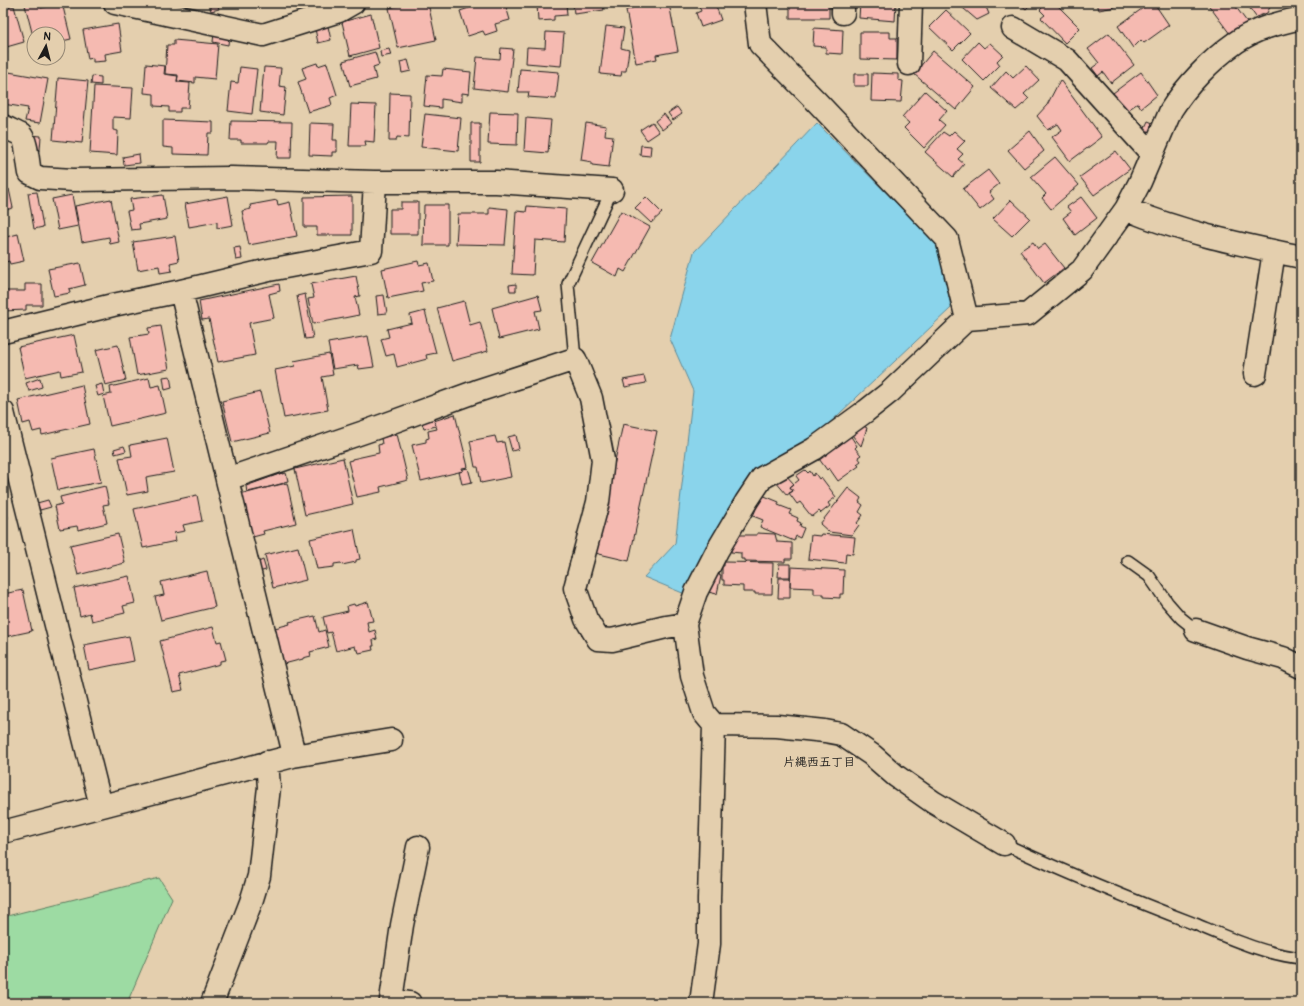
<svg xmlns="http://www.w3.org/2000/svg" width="1304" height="1006" font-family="Pangolin,'Klee One',sans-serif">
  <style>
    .green { fill: #9ddba3; stroke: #5c7c60 }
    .water { fill: #8ad4eb; stroke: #5e8a98 }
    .building { fill: #f5bab1; stroke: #1c1c1c }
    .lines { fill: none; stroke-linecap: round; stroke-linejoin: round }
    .service-casing { stroke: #1c1c1c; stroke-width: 14 }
    .minor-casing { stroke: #1c1c1c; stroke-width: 25 }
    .service { stroke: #e4cfae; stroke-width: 11 }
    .minor { stroke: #e4cfae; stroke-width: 22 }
    .labels { text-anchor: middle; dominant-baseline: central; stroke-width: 4; stroke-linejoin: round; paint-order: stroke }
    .neighbourhood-label { font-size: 12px; font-weight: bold; fill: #1c1c1c; stroke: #e4cfae }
  </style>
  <rect width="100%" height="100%" fill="#e4cfae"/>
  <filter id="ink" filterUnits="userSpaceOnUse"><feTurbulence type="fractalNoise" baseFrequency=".025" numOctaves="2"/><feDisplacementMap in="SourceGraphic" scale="8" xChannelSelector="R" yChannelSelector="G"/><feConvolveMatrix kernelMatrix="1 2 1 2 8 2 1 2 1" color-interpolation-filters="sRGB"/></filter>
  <g filter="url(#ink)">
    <!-- green -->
    <path class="green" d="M159,878L172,898L127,1003H3V917Z"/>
    <!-- water -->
    <path class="water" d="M817,123L939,246L951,308L820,432L752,474L685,594L644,577L675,544L693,391L670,339L694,252Z"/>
    <!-- building -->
    <path class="building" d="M33,3H40L41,8L62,3L71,39L58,42V34H34V40L25,5Z
      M209,3H217L219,9L211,11Z
      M409,3H428L436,40L398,48L389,8Z
      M484,3H505L510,20L495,24L497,31L485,35L483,31L468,36L460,11Z
      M537,3H566L567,15L554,16V20L538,21Z
      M573,3H603L604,10L574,14Z
      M630,3H650L651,5L669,3L678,51L656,55L657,59L636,63L626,10L632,9Z
      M698,3H715L721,20L701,27L696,13L701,11Z
      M790,3H829V18H790Z
      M860,3H896L895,21L859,18Z
      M957,3H990L986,7L989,14L977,20Z
      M1019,3H1032L1026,9Z
      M1047,3H1055L1080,28L1065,43L1041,18L1045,15L1040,10Z
      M1097,3H1114L1115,7L1099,10Z
      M1150,3H1154L1169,25L1144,43L1141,40L1133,48L1118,26Z
      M1207,3H1233L1247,22L1230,34Z
      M1246,3H1272L1267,13L1256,17Z
      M14,6L24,42L3,48V9Z
      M946,10L970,33L953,50L929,27Z
      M371,14L379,48L350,56L342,22Z
      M327,22L331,40L318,43L314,24Z
      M118,24L122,51L105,54L106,61L93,62V58L88,59L83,30Z
      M606,26L624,28L621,48L629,50L626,71H622L621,76L600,74Z
      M814,28L843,30L842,54L826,53V47L813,46Z
      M546,32L564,33L561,66L526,63L527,47L545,48Z
      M860,32H890V38H897V60L860,59Z
      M214,33L229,36L228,45L213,42Z
      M1109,33L1134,65L1111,83L1103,72L1098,76L1092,68L1099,63L1088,49Z
      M174,40L218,44L215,79L195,77V83L177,81L178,75L165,74L167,45H174Z
      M978,42L984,48L990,43L1003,55L997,61L1000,65L984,81L962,59Z
      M501,48L513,49L508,92L474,88L477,57L500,59Z
      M389,49L391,55L381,57L380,51Z
      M933,51L975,87L956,110L914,74Z
      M3,52H7L5,59H3Z
      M375,52L379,65L373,67L376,79L350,86L343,61Z
      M408,60L411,71L402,73L400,62Z
      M317,63L318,66L327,63L337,95L330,98L332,105L308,112L298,82L306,79L302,68Z
      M146,64L165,66L164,74L178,76L177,82L190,83L188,108H180V112H169V107L154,106V94L144,93Z
      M1026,66L1039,80L1024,94L1029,99L1016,110L991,88L1006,71L1013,78Z
      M240,67L257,69L252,114L228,111L231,82L238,83Z
      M264,67L281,68L279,86L286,87L283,115L260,112Z
      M443,69L471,72L469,94L462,93V102L441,99V108L424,106L427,75L442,76Z
      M520,69L559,72L556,99L528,97L529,92H518Z
      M3,71L48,79L40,123L25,121L28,108L3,104Z
      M1141,72L1157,95L1141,108L1138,103L1122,114L1109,96Z
      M872,73L898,74V80L903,81L901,102L871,101Z
      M854,74H868V86H854Z
      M92,76L101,77V85L91,84Z
      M58,78L88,81L82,143L53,140Z
      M1060,80L1102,137L1070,161L1052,137L1062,130L1058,124L1048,130L1037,116L1047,105Z
      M94,86L133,88L131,118L113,117V130L118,131L117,155L90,153Z
      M925,91L947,111L939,120L945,125L924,148L904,128L909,123L902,117Z
      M390,93L410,94L409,138L397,137L396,141H389Z
      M351,104L376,105L374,142L365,141L366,146H349Z
      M677,107L682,114L673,120L668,113Z
      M490,112L518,113L517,145L488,144Z
      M425,114L461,118L458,151L421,147Z
      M664,114L671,123L662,130L655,121Z
      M526,118L551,120L548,153L524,151Z
      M163,120L213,122V133H208L207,155L173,154V148L163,147Z
      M231,121L292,122L291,158H277L278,141H269L268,143H241V140H230Z
      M1148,121L1153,123L1147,139L1141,136Z
      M652,122L659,132L647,140L640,130Z
      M310,123L334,124L333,140H337V152H332V156L309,155Z
      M471,123H480V162H471Z
      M586,123L606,126L605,135L613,136L609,167L592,165V162L581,160Z
      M954,131L965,141L957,149L963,154L958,159L964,164L953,177L925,152L943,132L949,136Z
      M1030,131L1044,151L1024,168L1008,150Z
      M31,135L41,136L40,150H30Z
      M641,145L651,146L650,156L640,155Z
      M1116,151L1130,169L1094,195L1080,177Z
      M139,154L140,163L124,165L123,157Z
      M1055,157L1079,185L1051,209L1042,198L1046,194L1031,177Z
      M988,170L999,184L989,192L994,199L980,210L963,189Z
      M9,189L13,208L5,210L6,213L3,214V191Z
      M37,192L43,227L34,229L28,193Z
      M72,195L78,226L58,230L52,199Z
      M163,195L167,219L139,224L140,229L131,230L127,211L132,210L130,199Z
      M228,196L233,225L217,228V222L189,227L185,204Z
      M352,196V235H317V227H304V197Z
      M646,197L662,213L651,223L635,208Z
      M1081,197L1097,218L1075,235L1063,218L1071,212L1067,207Z
      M111,199L119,242L110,244L109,237L82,242L75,206Z
      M277,200L278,205L290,202L297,236L249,245L242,211L251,209L250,205Z
      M1011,200L1030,218L1012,236L993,219Z
      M401,202H418V234H390V209H401Z
      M424,205H448V245H423Z
      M527,206L566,209L564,242L535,240L533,275L512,274L516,211L526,212Z
      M489,207L508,209L505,245L456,244L458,214H489Z
      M621,211L650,227L625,272L620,269L617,277L592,263Z
      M5,234L6,237L18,234L24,261L10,264L9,261L3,263V235Z
      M175,236L179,261L170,263L172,271L160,273L159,266L138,270L133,242Z
      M1033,242L1038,249L1045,244L1064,268L1044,283L1020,251Z
      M240,247L242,259L236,260L234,248Z
      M418,261L419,265L429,263L433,281L421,283L423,291L388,298L382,269Z
      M80,263L85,285L69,289L70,293L54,296L48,269Z
      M356,276L360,296L355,297L359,315L313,324L308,299L314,298L311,284Z
      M25,284H42V305H26V310L3,311V291H25Z
      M279,284L280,291L269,294L274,318L249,323L255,355L218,362L209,319L202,320L199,301Z
      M516,284V291H510L509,285Z
      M305,294L313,338L305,339L297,296Z
      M384,295L387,313L378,314L376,296Z
      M538,295L542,310L535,311L539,329L499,339L492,308Z
      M464,301L470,325L480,322L488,351L452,361L437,308Z
      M425,311L436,353L426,355L427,359L397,367L394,354L386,356L381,339L389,337L387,329L412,323L410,315Z
      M161,326L169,369L137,375L130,337L149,334L148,328Z
      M74,335L82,372L61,376L60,370L25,378L18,347Z
      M368,336L374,367L359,369L358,365L333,369L328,343Z
      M118,345L126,380L105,385L96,350Z
      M329,354L333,375L322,377L328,410L284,418L275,370L295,366L294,361Z
      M170,376L172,388L165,390L163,377Z
      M644,376L646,383L625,387L623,380Z
      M40,378L42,387L29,391L26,383Z
      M149,378L151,387L160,385L166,413L110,426L103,396L111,394L110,387Z
      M102,384L104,394L98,396L95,386Z
      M82,385L90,424L42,435L41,430L33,432L30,422L23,424L18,400Z
      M260,392L270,433L232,442L222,401Z
      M455,414L468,467L462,468L463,471L421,481L412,445L426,442V439L429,438L428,431L437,429L434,421Z
      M434,419L436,426L424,429L422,423Z
      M623,424L657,431L629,561L595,553Z
      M860,424L867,428L861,446L852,435Z
      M397,434L408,480L380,487L381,492L357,497L348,461L352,460V459L379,453L378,445L382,444L381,438Z
      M516,435L519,449L512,451L508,437Z
      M850,435L857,446L855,448L861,455L858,457L861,461L857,464L859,466L838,481L829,468L827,470L817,456Z
      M495,436L497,443L504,442L511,477L481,483L478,467H475L470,441Z
      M167,438L174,472L146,477L148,491L127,495L119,458L132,456L130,445Z
      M124,446L126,451L115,454L114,449Z
      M94,449L101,482L58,490L51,458Z
      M343,458L353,504L305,515L295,469Z
      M468,468L472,482L462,484L459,472L463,471V469Z
      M805,470L808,473L810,471L813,476L815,473L819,479L821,477L836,497L828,503L830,506L821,513L819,511L812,517L800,502L797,504L789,493L793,491L790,487L799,480L796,476Z
      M282,473V474L286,473L288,481L284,482V483L247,493L246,486Z
      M784,473L794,484L790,487L793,491L787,495L775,481Z
      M287,483L296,523L263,531L264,534L249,538L239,494Z
      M105,486L109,504L103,505L107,523L78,530L77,526L60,529L55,506L62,504L60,497Z
      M848,488L861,498L859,502L863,505L859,512L863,515L857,523L859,525L852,535L829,532L820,524Z
      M197,495L202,521L183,525L185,531L174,533L176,541L143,548L134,509Z
      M762,495L779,502L778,505L791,510L789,514L798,518L797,521L801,523L800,526L804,528L800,538L796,536L794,541L760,527L763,520L753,516Z
      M3,498L8,518L3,519Z
      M48,500L51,507L40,510L37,503Z
      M354,529L360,559L356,560V562L342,565L341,563L334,564V567L317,569L310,539Z
      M757,533L775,534L777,542L792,543V559H785V562L745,561V559H741V553L731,552V541L736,535H757Z
      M118,534L125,563L78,575L70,545Z
      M821,534L855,537L853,554L846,553L845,563L808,559L811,535L820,536Z
      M298,547L306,580L273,588L265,555Z
      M263,560L266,570L258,572L256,563Z
      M724,562L773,563L772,594H755V592H743V586L724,585V580H722V566H724Z
      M779,564H790V577H778Z
      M791,567L844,570L843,594H840V598L824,597V594H814V588L790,587Z
      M207,571L215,607L161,620L155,597L164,595L161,582Z
      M712,573L721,575L717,594L708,592Z
      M129,576L135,603L123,606L125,613L92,621L90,613L80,616L74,588Z
      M779,578H790V598H778Z
      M23,590L32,631L4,637L3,594Z
      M368,602L373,621L367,622L369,632L375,630L377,639L373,640L374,646H372L373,650L359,653L358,650H356L355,646L336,651L331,632L327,633L323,617L348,611L347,606L354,604L355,606Z
      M315,616L319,632L325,630L329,647L310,652L311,656L303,658V659L280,665L272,633L276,632L275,628L290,624L289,622Z
      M213,627L217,642L221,641L226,660L220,661V664L179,675L183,690L173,692L160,641Z
      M129,636L134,661L89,670L84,645Z"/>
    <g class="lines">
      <!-- service casing -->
      <g class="service-casing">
        <path id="service" d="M575,359L568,284L612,190
          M1128,561L1149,576L1167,602L1181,618L1196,630
          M1004,844C1067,873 1130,899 1195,924C1229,938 1264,954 1301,958"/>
      </g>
      <!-- minor casing -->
      <g class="minor-casing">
        <path id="minor" d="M115,3L263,35L339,11L353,3
          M843,13V3
          M1013,28L1067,60L1151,153
          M909,64L911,3
          M3,126C8,129 16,132 21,135C27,141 28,164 30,173L40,178L73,180L231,178L375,182H496L612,190
          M1126,209C1184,233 1240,244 1301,257
          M181,291L292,746L293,756L391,740
          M967,319L1028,314L1082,270L1126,209L1140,182L1171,110C1186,86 1212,59 1235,43C1254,29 1279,23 1301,18
          M3,332L113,305L181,291L269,270L371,251L375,182
          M1255,374L1274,251
          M3,412L101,806
          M227,479L373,429L477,391L575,359L591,398L603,460L598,502L575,588L586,619L598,639L612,640L666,627L685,624
          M1196,630L1247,648L1283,658L1301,667
          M714,725L777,726L825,731L841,734L872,755L896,776L933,802L1004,844
          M3,832L293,756
          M212,1003L251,902L259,876L269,787L267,762
          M410,1003L391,1000L402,925L418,847
          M701,1003L709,944V899L714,725L704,713L692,676L685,624L696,592L717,551L746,502L762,478L814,449L866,411L890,392L967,319L947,239L816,101L760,44L755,3"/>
      </g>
      <!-- service -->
      <use href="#service" class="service"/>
      <!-- minor -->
      <use href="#minor" class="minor"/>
    </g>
  </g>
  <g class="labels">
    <!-- neighbourhood labels -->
    <g class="neighbourhood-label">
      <text x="819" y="762">片縄西五丁目</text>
    </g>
  </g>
  <!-- margin -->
  <rect width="1304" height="1006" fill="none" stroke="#e4cfae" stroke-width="16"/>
  <rect x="8" y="8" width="1288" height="990" fill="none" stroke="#1c1c1c" stroke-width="1.5" filter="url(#ink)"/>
  <!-- north arrow -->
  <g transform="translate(46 46) rotate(7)"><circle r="19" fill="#e4cfae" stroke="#948774"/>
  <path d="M0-3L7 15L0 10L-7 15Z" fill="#1c1c1c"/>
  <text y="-6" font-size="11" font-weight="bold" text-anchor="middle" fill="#1c1c1c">N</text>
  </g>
</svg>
